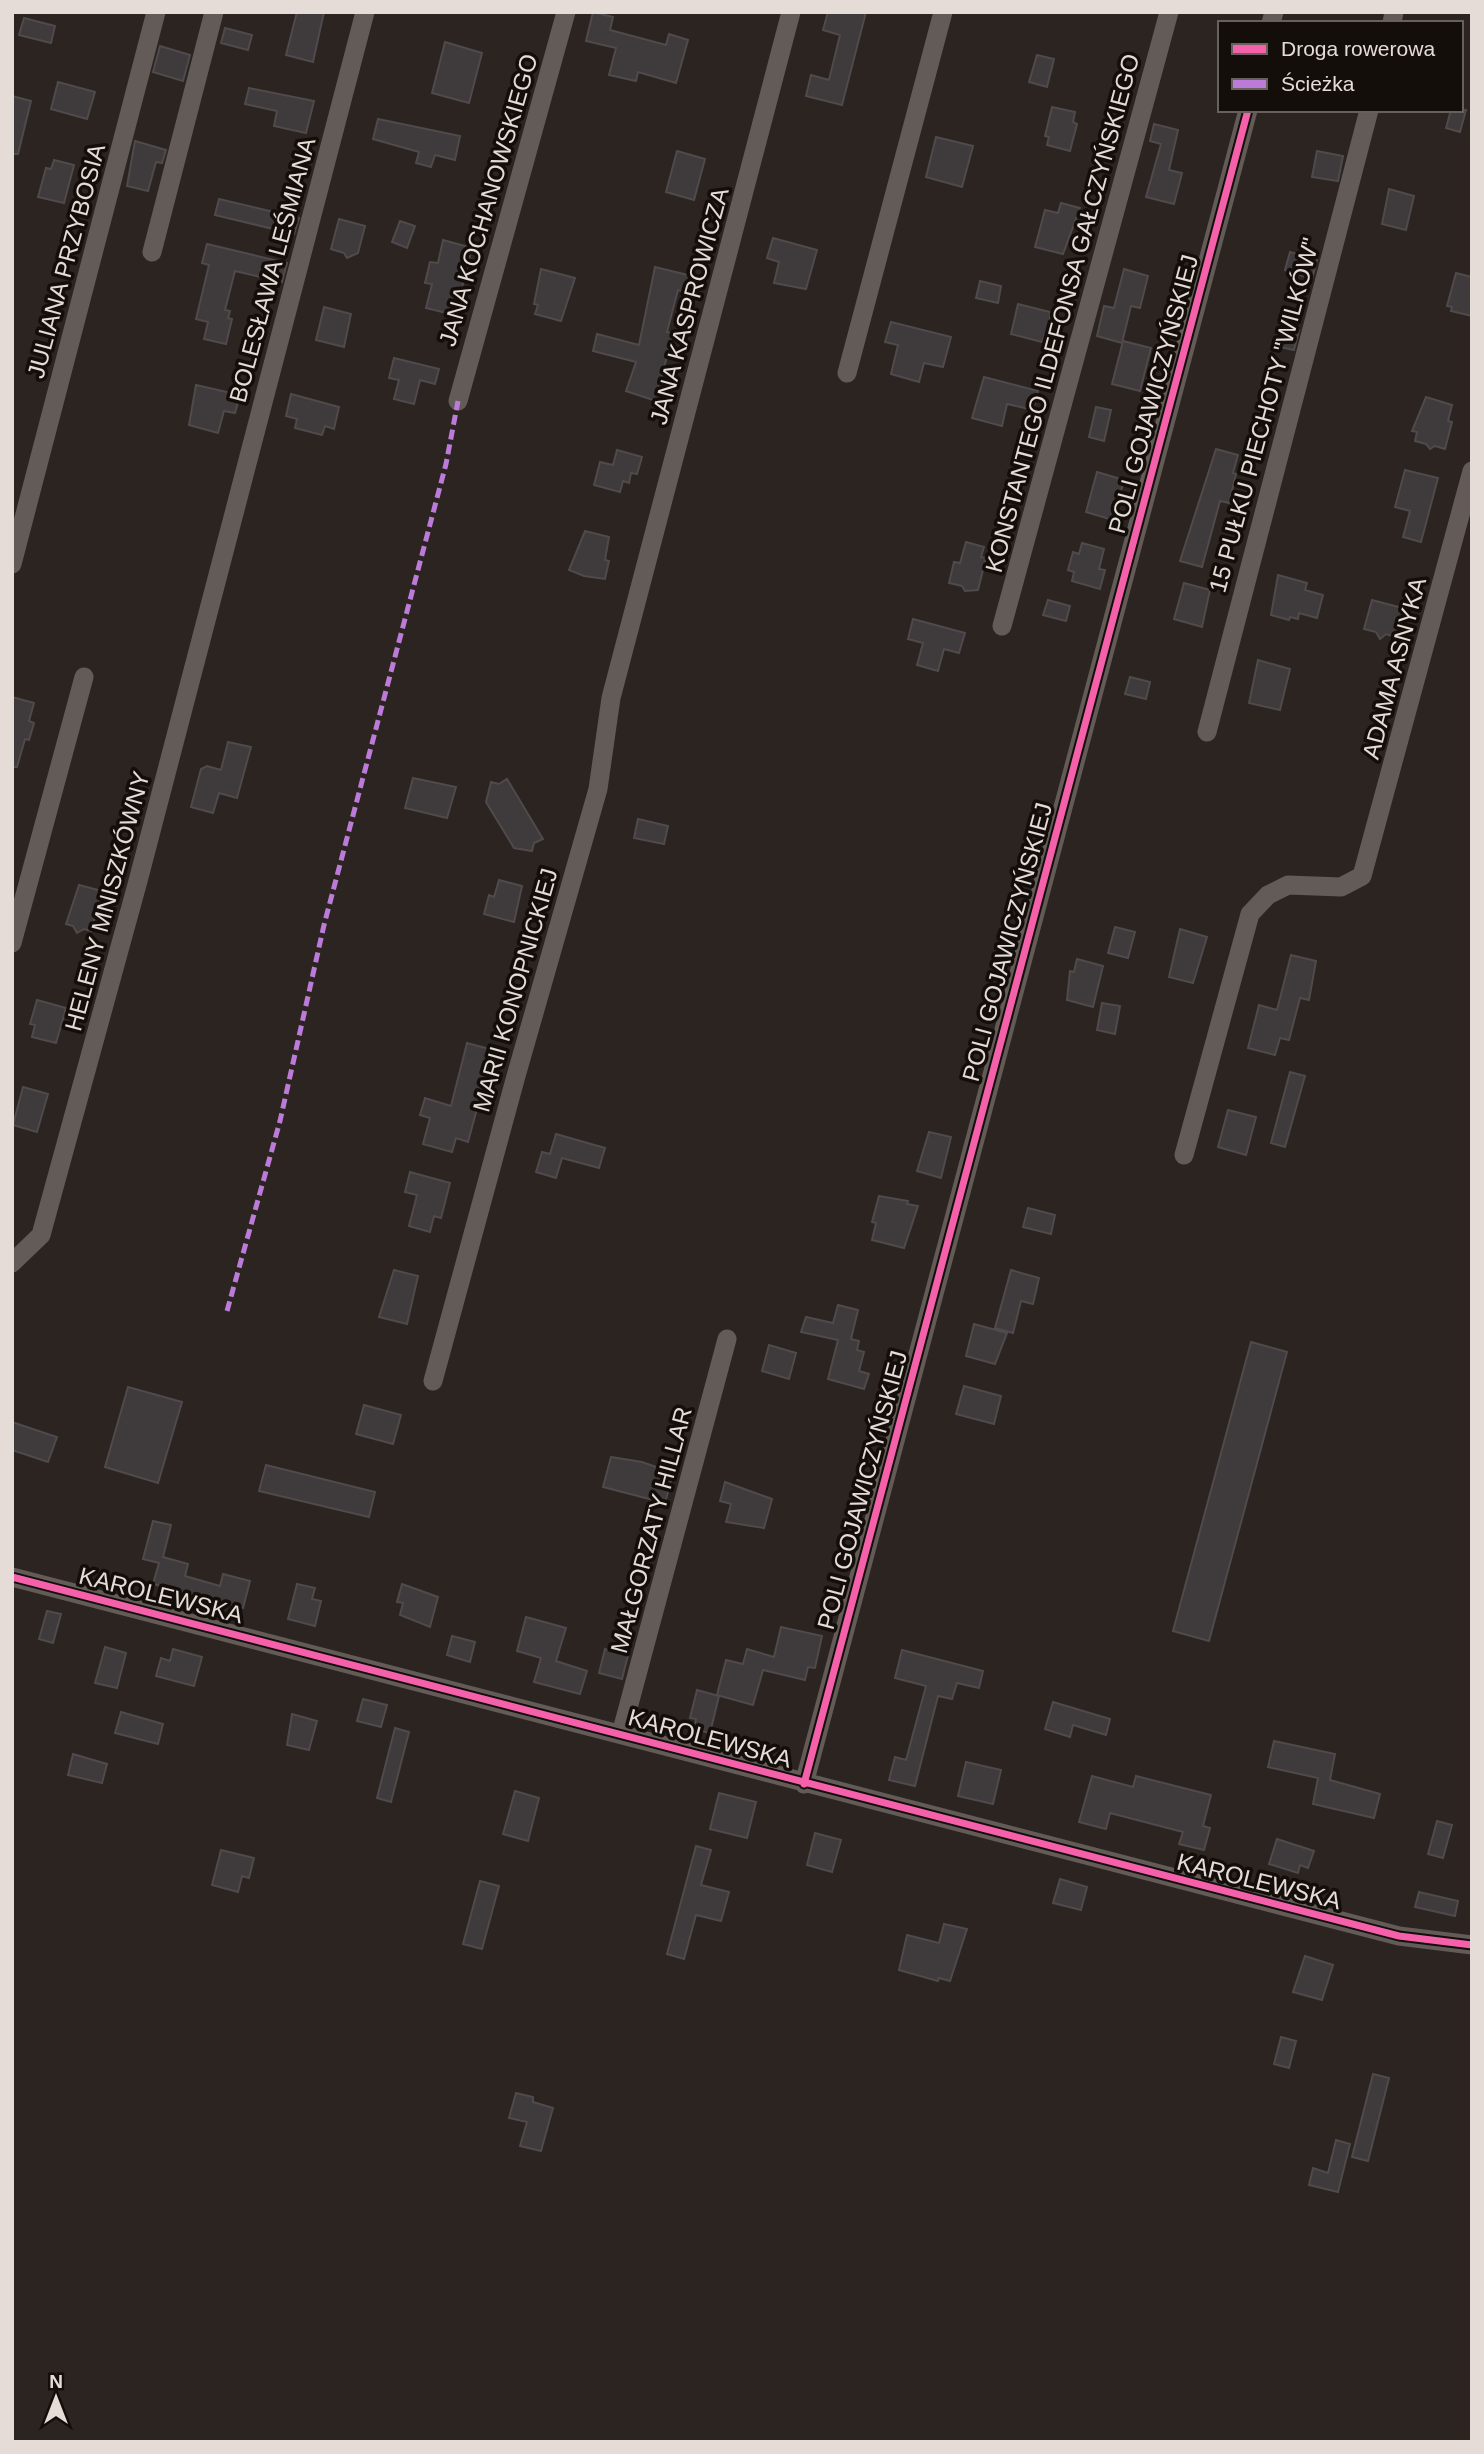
<svg xmlns="http://www.w3.org/2000/svg" width="1484" height="2454" font-family="Helvetica,sans-serif">
  <style>
    .building { fill: #3f3a3b; stroke: #4f4a4b; stroke-width: 2 }
    .lines { fill: none; stroke-linecap: round; stroke-linejoin: round }
    .minor { stroke: #625b57; stroke-width: 19 }
    .quiet { stroke: #bd7bd9; stroke-width: 5; stroke-dasharray: 10 5; stroke-linecap: butt }
    .cycleway-casing { stroke: #140e0b; stroke-width: 11 }
    .cycleway { stroke: #f560ab; stroke-width: 7 }
    .labels { text-anchor: middle; dominant-baseline: central; stroke-width: 7; stroke-linejoin: round; paint-order: stroke }
    .street-label { font-size: 24px; fill: #e5dbd7; stroke: #140e0b }
  </style>
  <rect width="100%" height="100%" fill="#2c2421"/>
  <!-- building -->
  <path class="building" d="M297,12H324L313,62L286,55Z
    M593,12L613,17L610,30L666,45L669,34L688,40L676,83L638,72L636,81L609,75L616,48L586,41Z
    M828,12H866L842,105L806,96L811,75L829,80L840,35L823,30Z
    M24,18L55,26L51,43L19,35Z
    M225,28L252,35L248,50L221,43Z
    M445,42L482,53L469,103L432,93Z
    M160,46L190,55L183,81L153,72Z
    M1037,55L1054,59L1047,87L1029,82Z
    M58,82L95,92L87,119L51,109Z
    M249,88L314,101L306,133L274,126L277,111L245,104Z
    M12,96L31,101L18,154H12Z
    M1052,107L1075,112L1073,122L1077,124L1070,151L1047,145L1049,137L1045,136Z
    M1451,110H1466L1460,132L1446,128Z
    M378,119L460,136L455,160L435,155L431,167L416,163L419,152L373,139Z
    M1154,124L1178,130L1169,170L1182,173L1174,204L1146,197L1161,144L1150,141Z
    M936,137L973,146L962,187L926,177Z
    M135,141L166,150L162,163L156,162L148,191L127,186Z
    M677,151L705,159L694,200L666,192Z
    M1317,151L1343,156L1338,181L1312,177Z
    M54,160L74,165L64,203L38,197L46,168L51,169Z
    M1389,189L1414,196L1406,230L1382,224Z
    M219,199L299,218L294,234L215,215Z
    M1061,203L1080,208L1063,254L1035,247L1045,210L1058,213Z
    M339,219L365,226L358,253L347,258L344,253L331,249Z
    M400,221L415,226L407,248L392,242Z
    M773,238L817,250L806,289L774,283L779,262L767,258Z
    M443,240L472,248L455,315L426,308L432,284L425,283L430,262L438,263Z
    M207,244L287,263L282,282L235,271L225,310L230,311L228,318L232,319L226,344L204,339L208,322L196,319L209,265L202,263Z
    M1290,252L1317,260L1312,279L1285,270Z
    M655,267L692,276L688,293L678,290L667,332L673,333L659,387L664,388L659,402L626,391L636,362L593,351L597,334L639,345Z
    M541,269L575,278L561,321L535,314L538,305L534,304Z
    M1124,269L1148,276L1140,308L1131,306L1122,343L1097,336L1104,306L1114,308Z
    M1456,273L1472,277V316L1451,311L1452,307L1447,306Z
    M980,281L1001,286L998,303L976,298Z
    M1018,304L1050,312V321L1042,342L1011,334Z
    M324,307L351,314L344,347L316,340Z
    M891,322L951,337L943,367L924,363L919,382L891,374L898,345L885,342Z
    M1285,327L1299,330L1294,350L1280,347Z
    M1123,341L1151,348L1140,391L1112,384Z
    M394,358L439,369L435,384L420,380L414,404L394,399L399,380L389,378Z
    M984,377L1038,391L1033,410L1007,404L1002,426L972,418Z
    M196,385L240,395L235,413L224,411L218,433L189,425Z
    M291,394L339,407L334,429L325,426L322,435L295,428L297,419L286,416Z
    M1426,397L1452,405L1448,421L1452,422L1445,449L1435,446L1430,449L1426,444L1415,441L1417,432L1412,431Z
    M1096,407L1111,410L1104,441L1089,437Z
    M1216,449L1238,455L1233,473L1236,474L1229,503L1220,501L1202,567L1180,561Z
    M617,450L642,457L637,474L631,473L629,483L623,481L620,492L594,485L600,462L613,465Z
    M1405,470L1438,478L1421,542L1403,537L1410,511L1395,507Z
    M1097,472L1124,480L1113,520L1086,512Z
    M585,531L609,537L605,560L609,561L605,579L584,576L569,570Z
    M966,542L984,547L981,557L986,558L978,590L965,591L962,586L949,583L954,562L960,563Z
    M1082,543L1104,549L1099,569L1105,570L1100,589L1072,581L1074,572L1068,570L1073,552L1079,554Z
    M1278,575L1307,583L1305,590L1323,595L1317,618L1299,613L1298,619L1290,617L1289,620L1271,615Z
    M1184,583L1210,590L1202,627L1174,619Z
    M1048,600L1070,606L1066,621L1043,615Z
    M1372,600L1406,609L1398,638L1386,634L1380,639L1376,632L1364,629Z
    M913,619L965,633L959,653L944,649L938,671L917,665L923,643L908,639Z
    M1258,660L1290,669L1280,710L1249,703Z
    M1130,677L1150,682L1146,699L1125,694Z
    M12,697L34,703L29,721L34,723L29,740L25,739L17,767H12Z
    M228,742L251,747L237,798L219,793L213,813L191,807L201,769L207,766L221,770Z
    M413,778L456,787L447,818L405,808Z
    M507,779L543,839L534,843L532,851L514,848L486,802L491,782L499,784Z
    M638,819L668,826L664,844L634,838Z
    M499,880L522,886L514,922L484,914L489,895L494,897Z
    M79,885L102,891L91,931L84,929L77,933L73,926L66,924Z
    M1115,927L1135,932L1128,958L1108,953Z
    M1180,929L1207,937L1193,983L1169,977Z
    M1291,955L1316,961L1309,1000L1300,998L1289,1040L1280,1038L1275,1055L1248,1048L1259,1005L1277,1010Z
    M1077,959L1103,966L1093,1007L1067,1000L1070,971L1074,972Z
    M37,1000L66,1008L56,1043L32,1037L35,1025L30,1024Z
    M1102,1003L1120,1006L1115,1034L1097,1030Z
    M467,1043L493,1050L468,1142L456,1138L452,1152L423,1144L430,1118L420,1115L425,1098L451,1106Z
    M1290,1072L1305,1076L1285,1147L1271,1143Z
    M23,1087L48,1094L37,1132L13,1125Z
    M1228,1110L1256,1117L1246,1155L1218,1147Z
    M929,1132L951,1137L941,1178L917,1171Z
    M556,1134L605,1148L599,1168L562,1158L556,1178L536,1172L542,1152L550,1154Z
    M410,1172L450,1183L441,1218L434,1216L430,1232L409,1226L417,1195L405,1192Z
    M879,1196L908,1201L907,1204L918,1206L904,1248L872,1240L876,1223L872,1222Z
    M1028,1208L1055,1215L1051,1234L1023,1227Z
    M394,1270L418,1276L407,1324L379,1317Z
    M1011,1270L1039,1278L1033,1304L1021,1301L1013,1333L995,1328Z
    M838,1305L858,1310L851,1339L859,1341L857,1350L864,1352L859,1371L869,1374L864,1389L828,1379L838,1340L801,1332L806,1317L833,1323Z
    M974,1324L1007,1333L995,1364L966,1356Z
    M1251,1342L1287,1352L1209,1641L1173,1631Z
    M769,1345L796,1353L789,1379L762,1371Z
    M964,1386L1001,1396L994,1424L956,1414Z
    M128,1387L182,1402L158,1483L105,1467Z
    M364,1405L401,1415L393,1444L356,1434Z
    M12,1422L57,1437L48,1462L12,1450Z
    M611,1457L642,1462L673,1473L665,1503L603,1487Z
    M266,1465L375,1492L369,1517L259,1491Z
    M725,1482L772,1499L764,1528L726,1522L731,1504L720,1501Z
    M153,1521L171,1525L163,1557L188,1564L185,1576L220,1586L223,1574L250,1581L243,1608L153,1584L159,1563L143,1559Z
    M297,1584L315,1588L312,1599L321,1601L315,1626L288,1619Z
    M402,1584L438,1597L430,1627L400,1615L403,1603L397,1602Z
    M47,1611L61,1614L53,1643L39,1639Z
    M526,1617L566,1628L556,1661L587,1671L580,1694L534,1682L541,1658L517,1651Z
    M781,1627L822,1636L815,1668L808,1667L805,1680L763,1670L753,1705L717,1695L726,1660L743,1664L747,1649L774,1657Z
    M452,1636L475,1642L470,1662L447,1655Z
    M105,1647L126,1653L117,1688L95,1683Z
    M173,1649L202,1657L194,1686L156,1676L161,1658L170,1661Z
    M605,1649L628,1655L622,1679L599,1673Z
    M902,1650L983,1671L979,1688L957,1683L952,1699L938,1696L915,1786L889,1780L895,1757L906,1760L926,1686L895,1678Z
    M697,1690L719,1696L710,1733L694,1729L696,1719L690,1718Z
    M363,1699L387,1705L381,1727L357,1721Z
    M1053,1702L1110,1719L1106,1735L1073,1725L1070,1737L1045,1729Z
    M121,1712L163,1724L158,1744L115,1733Z
    M292,1714L317,1721L309,1750L287,1745Z
    M395,1728L409,1732L391,1802L377,1798Z
    M1274,1741L1335,1754L1330,1780L1380,1794L1374,1818L1313,1804L1318,1778L1268,1767Z
    M73,1754L107,1764L102,1783L68,1775Z
    M966,1762L1001,1770L993,1804L958,1796Z
    M1092,1776L1133,1787L1136,1776L1211,1795L1203,1826L1210,1828L1204,1850L1179,1844L1183,1832L1110,1813L1106,1829L1079,1822Z
    M515,1791L539,1798L528,1841L503,1834Z
    M719,1793L756,1802L747,1838L710,1829Z
    M1437,1821L1452,1825L1443,1858L1428,1854Z
    M815,1833L841,1840L832,1872L807,1865Z
    M1277,1839L1314,1851L1308,1868L1300,1865L1298,1873L1269,1864Z
    M696,1846L711,1850L701,1885L729,1892L721,1921L696,1915L684,1959L667,1954Z
    M221,1850L254,1858L249,1878L242,1876L238,1892L212,1885Z
    M1060,1879L1087,1887L1081,1910L1053,1903Z
    M480,1881L499,1886L482,1949L463,1944Z
    M1419,1892L1458,1901L1455,1916L1415,1907Z
    M944,1924L967,1929L950,1981L939,1978L938,1981L899,1970L907,1935L939,1943Z
    M1305,1956L1333,1965L1322,2000L1293,1992Z
    M1281,2037L1296,2041L1289,2068L1274,2064Z
    M1373,2074L1389,2078L1368,2161L1352,2157Z
    M516,2093L533,2097V2102L553,2108L541,2151L520,2146L527,2122L509,2118Z
    M1336,2140L1350,2144L1338,2192L1309,2185L1313,2168L1328,2173Z"/>
  <g class="lines">
    <!-- minor -->
    <path class="minor" d="M1271,23L1274,12
      M1392,23L1394,12
      M152,252L214,12
      M847,373L943,12
      M458,401L566,12
      M12,564L156,12
      M1002,626L1169,12
      M1207,732L1369,110
      M12,943L84,677
      M1184,1155L1250,914L1268,895L1288,885L1341,887L1362,876L1472,471
      M12,1263L41,1235L138,881L365,12
      M433,1381L516,1076L598,789L611,698L791,12
      M12,1577L1399,1936L1472,1945
      M621,1734L727,1339
      M804,1784L1248,110"/>
    <!-- quiet -->
    <path class="quiet" d="M227,1311L280,1121L324,925L446,464L458,401"/>
    <!-- cycleway casing -->
    <g class="cycleway-casing">
      <path id="cycleway" d="M12,1577L1399,1936L1472,1945
        M804,1784L1248,110"/>
    </g>
    <!-- cycleway -->
    <use href="#cycleway" class="cycleway"/>
  </g>
  <g class="labels">
    <!-- street labels -->
    <g class="street-label">
      <text transform="translate(488 200) rotate(-74)">JANA KOCHANOWSKIEGO</text>
      <text transform="translate(66 261) rotate(-75)">JULIANA PRZYBOSIA</text>
      <text transform="translate(272 270) rotate(-75)">BOLESŁAWA LEŚMIANA</text>
      <text transform="translate(689 306) rotate(-75)">JANA KASPROWICZA</text>
      <text transform="translate(1062 313) rotate(-75)">KONSTANTEGO ILDEFONSA GAŁCZYŃSKIEGO</text>
      <text transform="translate(1153 394) rotate(-75)">POLI GOJAWICZYŃSKIEJ</text>
      <text transform="translate(1264 415) rotate(-75)">15 PUŁKU PIECHOTY "WILKÓW"</text>
      <text transform="translate(1394 668) rotate(-75)">ADAMA ASNYKA</text>
      <text transform="translate(107 901) rotate(-75)">HELENY MNISZKÓWNY</text>
      <text transform="translate(1007 942) rotate(-75)">POLI GOJAWICZYŃSKIEJ</text>
      <text transform="translate(515 990) rotate(-74)">MARII KONOPNICKIEJ</text>
      <text transform="translate(862 1490) rotate(-75)">POLI GOJAWICZYŃSKIEJ</text>
      <text transform="translate(651 1530) rotate(-75)">MAŁGORZATY HILLAR</text>
      <text transform="translate(161 1595) rotate(14)">KAROLEWSKA</text>
      <text transform="translate(710 1738) rotate(15)">KAROLEWSKA</text>
      <text transform="translate(1259 1881) rotate(14)">KAROLEWSKA</text>
    </g>
  </g>
  <!-- border -->
  <rect width="1484" height="2454" fill="none" stroke="#e5dbd7" stroke-width="28"/>
  <!-- legend -->
  <rect x="1218" y="21" width="245" height="91" fill="#140e0b" stroke="#68605d" stroke-width="2"/>
  <rect x="1232" y="44" width="35" height="10" fill="#f560ab" stroke="#68605d" stroke-width="2"/>
  <text x="1281" y="56" font-size="21" fill="#e5dbd7">Droga rowerowa</text>
  <rect x="1232" y="79" width="35" height="10" fill="#bd7bd9" stroke="#68605d" stroke-width="2"/>
  <text x="1281" y="91" font-size="21" fill="#e5dbd7">Ścieżka</text>
  <!-- north arrow -->
  <g transform="translate(56 2398)" stroke="#140e0b" stroke-width="5" paint-order="stroke">
  <path d="M0-5L12 26L0 18L-12 26Z" fill="#e5dbd7"/>
  <text y="-10" font-size="19" font-weight="bold" text-anchor="middle" fill="#e5dbd7">N</text>
  </g>
</svg>
